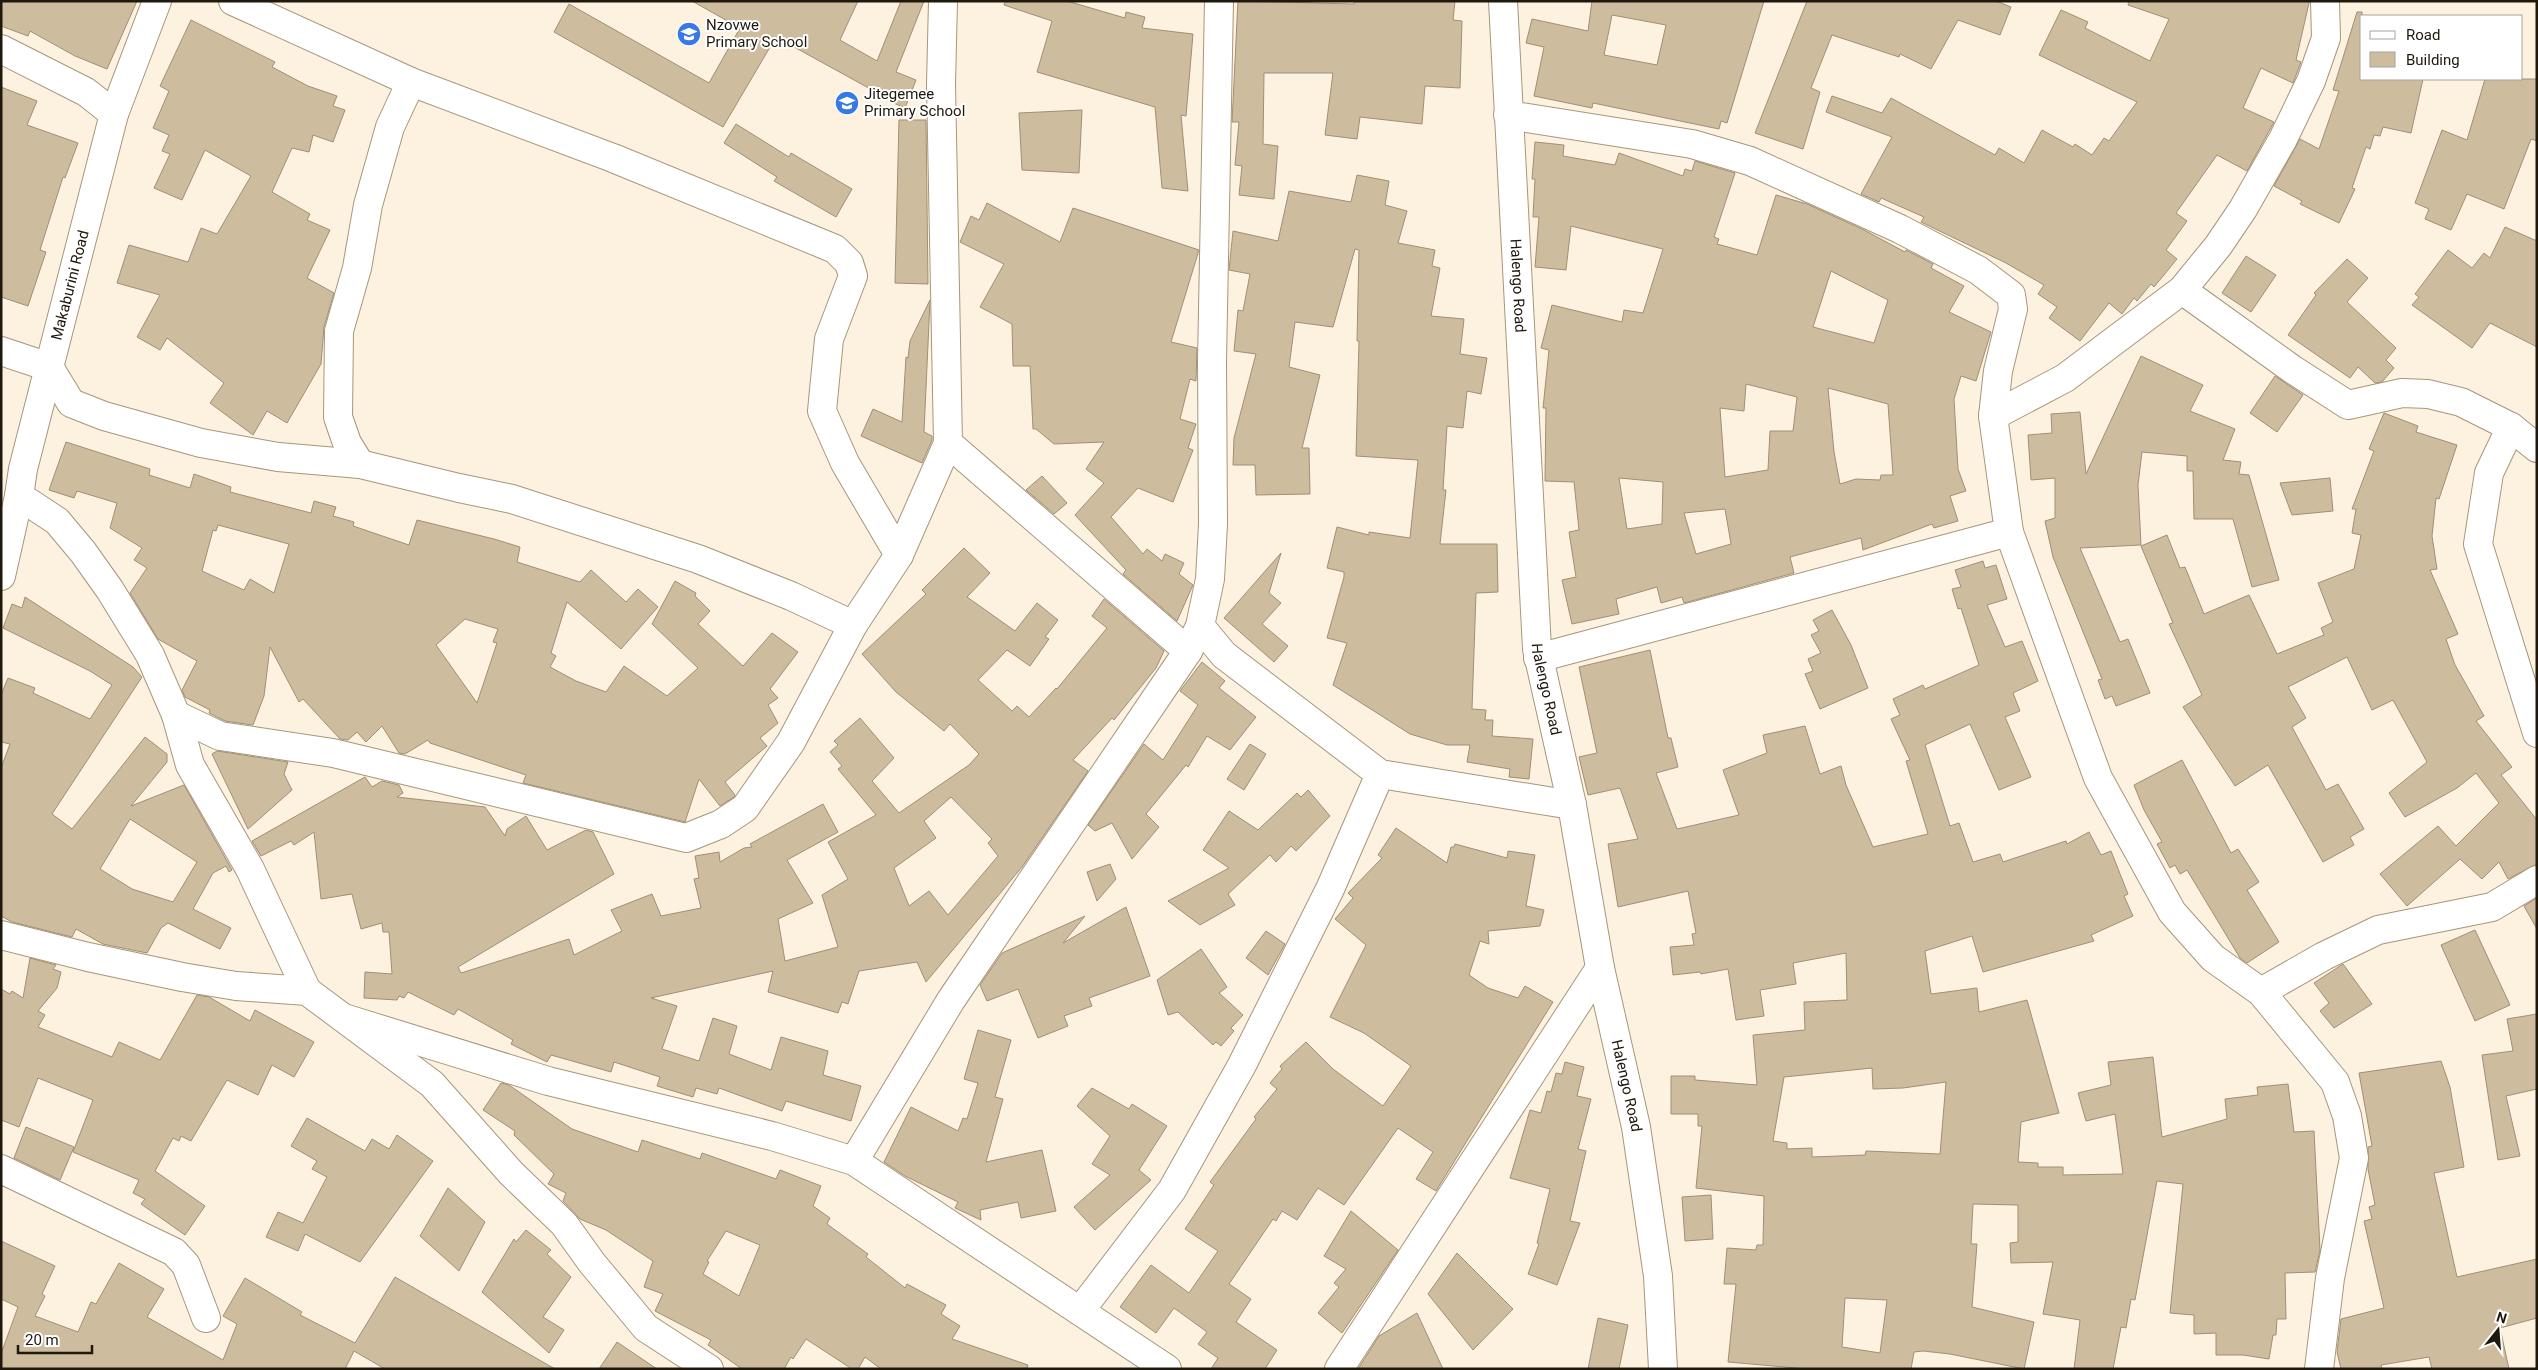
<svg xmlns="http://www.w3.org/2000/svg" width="2538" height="1370" font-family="Roboto,sans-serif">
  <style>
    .building { fill: #cebc9f; stroke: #a08f73; fill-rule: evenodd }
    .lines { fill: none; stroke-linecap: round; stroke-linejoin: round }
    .minor-casing { stroke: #a7967a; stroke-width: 30 }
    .tertiary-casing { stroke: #a7967a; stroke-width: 30 }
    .minor { stroke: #fff; stroke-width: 28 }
    .tertiary { stroke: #fff; stroke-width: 28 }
    .labels { text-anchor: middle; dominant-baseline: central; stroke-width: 4; stroke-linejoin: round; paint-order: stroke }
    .poi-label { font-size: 15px; fill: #1f180d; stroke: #fff; text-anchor: start }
    .street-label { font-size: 15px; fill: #1f180d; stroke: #fff }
  </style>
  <rect width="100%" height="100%" fill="#fdf2e0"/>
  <!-- building -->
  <path class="building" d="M1,1H137L107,69L75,56L30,31L28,36L1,26Z
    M692,1H858L840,40L877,61L901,1H924L896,72L916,80L905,108L873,94L874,91L776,37L723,127L554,32L569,4L709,83L740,28Z
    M1005,1H1067L1125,18L1126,12L1145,17L1142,28L1193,34L1186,116L1181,115L1188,191L1162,188L1155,107L1037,72L1052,21L1004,5Z
    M1238,1L1354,4L1355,1H1455L1453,20L1462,21L1460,88L1425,86L1422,124L1360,117L1357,139L1325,135L1333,73H1264L1263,144L1278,146L1274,199L1239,195L1242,166L1235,165L1239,122H1232Z
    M1592,1H1764L1727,123L1721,121L1719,129L1593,103L1592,108L1534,96L1544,47L1526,43L1532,19L1588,31ZM1612,15L1666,25L1657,65L1604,55Z
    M1807,1H1996L2011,7L2000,35L1958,20L1931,69L1900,54L1899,57L1832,35L1811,88L1820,92L1803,149L1755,133Z
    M2129,1H2309V3L2296,60L2301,62L2293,83L2261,68L2243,108L2274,122L2247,171L2217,155L2176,213L2187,221L2166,250L2177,259L2154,287L2151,284L2137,301L2134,298L2122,314L2109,303L2080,341L2049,318L2057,307L2038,294L2044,285L2006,263L1921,222L1924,217L1881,198L1879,202L1861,194L1892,137L1826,112L1832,96L1882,113L1891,98L1995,155L1999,148L2024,163L2042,130L2073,147L2075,144L2092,155L2104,138L2109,141L2137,102L2039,55L2061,10L2088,22L2085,28L2150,61L2169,19L2128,5Z
    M2357,12H2362V79H2423L2411,133L2383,127L2380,136L2374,135L2370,149L2366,147L2352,188L2355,189L2339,223L2300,204L2302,201L2274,186L2300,139L2319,149L2339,91L2333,90Z
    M191,20L275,62L272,67L308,86L337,96L333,106L345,110L333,142L313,135L309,152L292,148L272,192L310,214L307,220L330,230L307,278L334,293L324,327L321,364L287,423L267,411L253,435L210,403L224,383L167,338L160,350L137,337L160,295L117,283L129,245L188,262L201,228L217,234L251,176L205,150L182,200L154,188L170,154L162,151L169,135L153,128L169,91L160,86Z
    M2485,79H2537V141L2531,139L2504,209L2467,194L2451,230L2425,219L2429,209L2415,203L2442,130L2467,140Z
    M1,87L37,101L27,125L78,143L65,178L63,177L40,250L46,252L28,306L1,297Z
    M1082,110L1079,173L1022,170L1019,113Z
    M899,120H926L928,284L895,283Z
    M736,124L789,157L791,153L852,189L836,217L774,181L777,177L724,143Z
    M1535,142L1564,145L1563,156L1615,165L1619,153L1683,176L1685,169L1692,171L1695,161L1735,173L1714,237L1719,239L1717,244L1757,255L1776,195L1807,204L1864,230L1905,252L1906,250L1933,264L1931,268L1964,286L1949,312L1991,332L1976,381L1961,376L1954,399L1958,469L1966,491L1950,496L1958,521L1934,528L1932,524L1863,550L1861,538L1790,557L1794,573L1684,603L1682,597L1661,603L1657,587L1616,599L1619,614L1572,624L1562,580L1576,577L1569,532L1579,530L1574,482L1545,481L1546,408H1543L1549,350L1541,348L1552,305L1622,322L1624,310L1643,313L1663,249L1571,226L1566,270L1535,267L1539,217H1533L1535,179H1532ZM1831,271L1888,300L1874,343L1813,327ZM1746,384L1797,397L1793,431H1770L1768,470L1725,477L1720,408L1744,411ZM1828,388L1888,404L1893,475H1881L1880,480L1856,479L1840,484L1834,452ZM1619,478L1663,482L1662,524L1627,529ZM1725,509L1731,544L1696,554L1684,513Z
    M1357,175L1389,181L1385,205L1407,211L1398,243L1435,250L1432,266L1440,268L1431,316L1464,319L1460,354L1487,358L1481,394L1467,391L1463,428L1447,426L1443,490H1446L1440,544H1497L1498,592L1476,593L1472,709L1486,710L1485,720H1493L1492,736L1533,739L1529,779L1509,777L1510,769L1467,762L1470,745H1447L1410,734L1333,685L1347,643L1327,638L1344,577V572L1327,568L1337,527L1369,535V532L1410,538L1418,460L1356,456L1359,341H1357L1359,250L1355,249L1333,327L1295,322L1289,367L1320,375L1302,448H1309L1310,494L1256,495L1255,465H1233L1234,438L1256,354L1234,351L1238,310L1243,311L1250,274L1229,270L1233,231L1278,241L1289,191L1351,202Z
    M987,203L1060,242L1073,208L1199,250L1171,342L1197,348L1196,381L1190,379L1180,419L1196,424L1188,448L1193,450L1173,502L1138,488L1111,517L1143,554L1147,549L1162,561L1165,554L1184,563L1179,574L1193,585L1177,621L1123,574L1126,570L1075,515L1104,483L1086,469L1104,442L1054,444L1036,429H1033L1030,366H1013L1012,324L980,307L1004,264L960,242L971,216L979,220Z
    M2505,227L2537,241V347L2490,323L2472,348L2412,305L2419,297L2415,294L2448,250L2472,268L2484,253L2490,258Z
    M2246,256L2276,275L2251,312L2222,293Z
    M2347,259L2368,278L2347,302L2396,348L2386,360L2394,368L2382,382L2375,383L2358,367L2350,378L2288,335L2316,295L2314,293Z
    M930,300L924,432L932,436V440L922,463L861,436L873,409L902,422L906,357L908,358L910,341Z
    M2141,356L2203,385L2190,411L2235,429L2223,460L2241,462L2239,474L2249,475L2279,580L2252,587L2233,519H2194L2193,471H2187V456L2142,452L2138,485L2141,545L2080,548L2120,642L2128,639L2150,693L2116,706L2112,696L2105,699L2098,680L2102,679L2053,557L2045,521L2055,518V478L2031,480L2028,435L2052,433L2051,414L2080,412L2086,474Z
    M2275,376L2303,395L2277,432L2250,413Z
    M2384,413L2418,426L2416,432L2457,445L2439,499L2436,498L2432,536L2437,569L2430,570L2458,634L2446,639L2455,665L2484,716L2476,721L2512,767L2501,775L2537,820V864L2508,879L2499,862L2482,879L2460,859L2407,906L2380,874L2438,826L2456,846L2499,803L2476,773L2457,788L2405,817L2389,793L2427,762L2393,700L2372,710L2347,657L2288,687L2306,718L2292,727L2326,790L2338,784L2364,829L2350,837L2354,845L2323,862L2268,765L2235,786L2183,707L2202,695L2169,624L2173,623L2141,546L2167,535L2180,568L2185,567L2204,614L2249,595L2277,654L2324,635L2321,628L2333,622L2318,583L2354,569L2361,535L2352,533L2356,509H2352L2374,451L2369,449Z
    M66,442L150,469L149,475L190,488L194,474L231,487L230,492L311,513L314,501L336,507L333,516L354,522L353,526L409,545L417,520L494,539L520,547L517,562L580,582L591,570L626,602L638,589L658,607L621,649L567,602L563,614L551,653L556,656L550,667L576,681L606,692L624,666L667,696L698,668L652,624L675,581L696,593L695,596L710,611L698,624L743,666L772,633L798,652L770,689L778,698L768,705L778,723L760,738L767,746L725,782L735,795L734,797L720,806L699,779L685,822L523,783L526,775L430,743L428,740L405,754L399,753L382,726L366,742L357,732L348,740L340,739L303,699L299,702L270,647L264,696L253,725L225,721L209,713L210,710L185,697L182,690L197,661L158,639L130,593L147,568L134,560L142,548L110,528L117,503L77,491L74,498L49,490ZM218,525L289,544L274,593L250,579L244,590L202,571L213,530L216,531ZM465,619L498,629L493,642L497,643L477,703L436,645Z
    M1042,476L1067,503L1054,514L1026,490Z
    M2330,478L2333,511L2292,515L2280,483Z
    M964,548L990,573L967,597L1015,631L1037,603L1058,620L1045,637L1049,639L1030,666L1007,650L978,680L1012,711L1017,706L1029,717L1056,688L1057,689L1107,628L1092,616L1104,599L1164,651L1156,668L1114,720L1112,718L1073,760L1088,771L1022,867L926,982L917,962L859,971L848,1004L842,1002L838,1013L768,992L773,971L651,998L677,1006L662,1049L699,1061L713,1018L737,1026L729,1054L771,1070L781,1037L828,1051L823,1075L861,1086L851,1121L786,1101L782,1111L719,1088L717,1094L696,1088L693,1097L657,1086L660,1077L614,1062L611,1072L551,1055L547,1062L511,1044L513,1040L458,1009L454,1015L408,992L404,998L399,996L397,1000L364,998L365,972L392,974L389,932H383L382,923L361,929L352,894L321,899L314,832L294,845L291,841L261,856L252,841L365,777L372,787L382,781L399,785L403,793L397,797L485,807L505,836L507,829L526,816L547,850L586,830L593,832L614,874L458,967L461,973L569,939L574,955L622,931L611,910L652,894L661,916L701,908L694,879L699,878L695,856L719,852L720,862L744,848L752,847L750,844L823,804L838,832L787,860L813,903L778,919L785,961L838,947L822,895L848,879L828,842L876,815L838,769L842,766L830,752L838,745L834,741L860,718L894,758L872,781L899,813L969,765L979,754L950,724L944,731L896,692L862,654L926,594L922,590ZM951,797L992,839L988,843L998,856L948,915L929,891L909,906L894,868L936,838L924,821Z
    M1281,553L1269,593L1281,603L1262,624L1288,646L1274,662L1224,618Z
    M1983,561L1985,568L1996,565L2007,599L1987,605L2005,647L2022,641L2038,681L2013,693L2020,711L2005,717L2031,777L1999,790L1970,724L1925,745L1950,826L1959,823L1973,862L2000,854L2003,862L2066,841L2067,844L2089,832L2101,855L2111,851L2128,894L2124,896L2133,916L2091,935L2094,941L1983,972L1972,936L1925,951L1931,994L1977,988L1979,1012L2027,1000L2059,1113L2021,1122L2018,1162L2038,1163V1167H2063V1175L2123,1174L2115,1114L2086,1121L2078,1093L2111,1085L2108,1062L2153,1057L2162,1137L2227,1119L2225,1099L2258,1095L2257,1087L2288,1084L2294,1132L2314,1131L2320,1250L2315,1272L2285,1273L2286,1319H2277L2276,1335H2273L2269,1359L2243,1355H2216V1333L2194,1334V1315L2170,1313L2183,1184L2157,1181L2135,1300L2131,1299L2126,1328L2121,1327L2113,1369H2074L2080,1320L2043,1314L2053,1262L2011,1263L2010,1243L2018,1242V1205L1973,1204L1971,1244H1977L1972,1307L2034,1322L2024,1369L1950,1354L1923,1351L1914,1352L1911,1369H1807L1728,1362L1736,1284H1724L1727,1248L1756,1250L1757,1245H1763L1764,1196L1696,1188L1702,1126H1698V1114H1671V1076H1695V1080L1757,1085L1753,1035L1805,1030L1804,1002L1847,1000L1846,953L1793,963L1796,984L1760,990L1764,1016L1736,1020L1728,969L1701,974L1700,972L1673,975L1670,947L1694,945L1692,934L1696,933L1688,891L1618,907L1608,844L1638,839L1620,788L1588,795L1579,757L1597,753L1579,667L1650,650L1668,738H1671L1678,767L1656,773L1677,829L1739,815L1723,770L1767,753L1763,735L1805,726L1820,774L1841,766L1846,785L1873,847L1928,834L1906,761L1910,760L1891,719L1900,715L1893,699L1923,685L1925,689L1979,665L1961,608L1958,609L1952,589L1961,587L1955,570ZM1872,1068L1873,1089L1903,1088L1946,1082L1940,1154L1866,1151L1865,1155L1812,1157V1148L1787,1149V1143L1773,1141L1784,1077ZM1845,1298L1887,1300L1880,1353L1842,1347Z
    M25,597L133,667L142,677L52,814L72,829L145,737L167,754V762L131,806L184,785L232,870L229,872L226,866L213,873L193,909L231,928L220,949L168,923L161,928L147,953L103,944L76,929L72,937L12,922L1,916V768L10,744L1,742V695L8,678L35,688L33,693L90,719L112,685L90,671L3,628L12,604L22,608ZM130,819L197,862L173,902L132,889L100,869Z
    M1832,610L1851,645L1868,688L1820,709L1805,674L1813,671L1808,659L1821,653L1811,635L1819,631L1813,620Z
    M1202,662L1225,681L1219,688L1256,717L1230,750L1207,736L1188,767L1186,765L1146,814L1159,827L1132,859L1112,823L1095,831L1088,825L1144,744L1163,760L1198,705L1180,691Z
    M1250,744L1266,754L1244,790L1227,779Z
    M217,751L288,762L284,774L292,790L248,829L212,754Z
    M2182,760L2231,853L2238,849L2259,882L2247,890L2279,942L2247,963L2240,958L2187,870L2180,874L2175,865L2170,868L2157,844L2162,842L2144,810L2134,785Z
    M1308,790L1330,816L1296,851L1291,846L1276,862L1270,855L1228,894L1235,905L1200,925L1168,901L1229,868L1203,850L1229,811L1258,830L1297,793L1301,797Z
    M1396,828L1447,863L1451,847H1454L1455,844L1507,858L1508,851L1535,855L1526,906L1544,910L1540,926L1488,931L1489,944L1480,941L1469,975L1488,988L1518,998L1525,986L1553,1002L1436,1191L1416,1179L1433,1152L1398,1128L1344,1205L1318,1188L1297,1220L1282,1211L1276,1221L1273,1219L1229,1284L1251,1299L1236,1322L1277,1350L1265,1369H1211L1218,1358L1198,1344L1207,1332L1174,1308L1156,1333L1120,1307L1151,1265L1189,1293L1218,1251L1185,1229L1214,1185L1210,1182L1256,1119L1254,1117L1277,1089L1270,1083L1282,1069L1280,1066L1306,1042L1333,1069L1383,1106L1411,1066L1364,1033L1330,1017L1366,945L1335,919L1353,898L1348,893L1382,858L1378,855Z
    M1110,864L1116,879L1097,901L1087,872Z
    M2537,898V929L2524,906Z
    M1126,907L1150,976L1089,998L1092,1006L1064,1016L1068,1026L1038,1038L1018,989L987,1001L980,985L1002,953L1085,916L1063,943Z
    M2475,930L2510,1005L2475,1021L2441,945Z
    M1266,931L1285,944L1268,975L1246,958Z
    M1201,949L1227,987L1219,993L1243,1015L1231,1028L1234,1031L1221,1046L1216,1042L1213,1045L1178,1012L1168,1015L1157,980Z
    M30,958L56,965L53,969L61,972L57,988L38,1011L45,1015L38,1027L112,1057L119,1042L160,1060L197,995L209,997L250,1021L255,1010L314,1042L294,1077L272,1065L258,1095L227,1080L191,1141L181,1136L179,1141L173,1138L155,1171L205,1206L185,1235L141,1204L145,1199L133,1193L139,1180L73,1152L93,1100L38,1078L19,1127L1,1120V989L10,994L12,991L23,998Z
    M2343,964L2372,1004L2334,1028L2320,1011L2329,1003L2314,983Z
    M2537,1014V1089L2506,1096L2520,1156L2498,1160L2482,1055L2513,1051L2507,1019Z
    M978,1030L1011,1040L995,1097L1003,1099L986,1162L1042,1150L1056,1211L1021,1218L1018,1202L980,1210L981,1220L955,1208L958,1202L905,1176L884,1162L911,1107L958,1131L963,1118L967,1119L978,1083L964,1079Z
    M2441,1061L2450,1087L2464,1167L2434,1173L2457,1277L2537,1259V1318L2500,1328L2509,1369H2432L2429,1357L2381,1365L2382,1369H2341L2337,1352L2341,1319L2384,1308L2364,1221L2372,1219L2369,1207L2375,1205L2368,1169V1147L2372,1146L2359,1073Z
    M1565,1062L1584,1067L1577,1096L1591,1099L1578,1149L1586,1151L1570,1221L1580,1223L1557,1285L1528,1274L1539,1244L1537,1243L1550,1189L1510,1178L1530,1110L1541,1113L1547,1091L1551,1092L1556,1073L1562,1074Z
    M501,1083L509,1085L572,1129L638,1152L642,1140L700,1159L702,1153L776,1179L780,1170L821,1186L813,1206L830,1218L827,1224L868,1254L866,1257L905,1288L907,1284L946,1305L941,1314L960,1326L952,1339L1028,1365L1027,1369H881L865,1357L858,1369H852L806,1339L793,1359L791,1357L784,1369H742L708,1345L711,1340L655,1311L663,1294L644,1287L653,1261L606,1230L580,1219L563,1201L566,1193L548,1184L554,1174L514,1135L515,1131L483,1110ZM726,1231L760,1245L739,1296L703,1274L709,1262L707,1261Z
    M1092,1088L1129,1109L1132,1104L1167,1126L1139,1170L1151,1180L1095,1230L1074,1207L1110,1175L1092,1164L1110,1136L1077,1106Z
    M307,1118L365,1151L372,1139L389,1149L397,1135L433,1161L360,1262L305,1234L298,1251L266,1237L278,1212L303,1223L327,1177L312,1169L317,1161L291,1146Z
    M26,1127L74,1147L60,1180L14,1158Z
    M448,1188L485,1222L459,1271L420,1236Z
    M1711,1195L1713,1239L1685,1241L1682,1197Z
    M1351,1211L1398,1250L1342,1333L1318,1313L1339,1287L1334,1283L1346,1269L1324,1256Z
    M526,1230L551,1250L547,1254L571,1277L543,1317L564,1330L549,1353L482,1292L514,1239L516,1242Z
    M1,1241L55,1266L42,1294L45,1296L35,1316L78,1332L91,1302L96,1304L119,1263L164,1289L147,1317L223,1360L237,1324L223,1316L245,1278L302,1312L300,1315L355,1343L395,1277L555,1369H385L354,1351L345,1369H1V1354L18,1307L1,1299Z
    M1457,1253L1513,1309L1473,1350L1428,1294Z
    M1417,1313L1443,1369H1358L1379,1336Z
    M1598,1318L1628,1325L1619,1369H1588Z
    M617,1342L657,1369H599Z"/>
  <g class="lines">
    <!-- minor casing -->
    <g class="minor-casing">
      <g id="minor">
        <path d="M233,1L411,82L613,158L835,249L849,263L853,276L829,339L822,411L845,463L899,555"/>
        <path d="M1,49L86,92L114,114"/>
        <path d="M1508,115L1692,144L1750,161L1900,229L1978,270L2011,295L2013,309L1998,371L1993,416L2009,532L2098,778L2172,912L2213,958L2261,992L2335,1082L2347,1116L2354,1158L2330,1278L2319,1369"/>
        <path d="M2182,290L2292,369L2348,405L2402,393L2428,394L2461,402L2511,427L2537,448"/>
        <path d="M1,351L49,367L71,403L104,416L201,443L278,457L360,464L459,488L512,499L698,559L791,596L853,625"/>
        <path d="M1993,416L2065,378L2114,341L2182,290L2218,246L2243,209L2283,139L2311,81L2326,38L2325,1"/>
        <path d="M2511,427L2489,473L2478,544L2537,733"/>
        <path d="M948,443L1188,651"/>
        <path d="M360,464L347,443L338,417L339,331L357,268L368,205L390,127L411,82"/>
        <path d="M19,496L57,521L83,552L110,590L150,655L176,715L190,765L250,869L307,991"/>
        <path id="s1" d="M1,576L19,496L23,469L114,114L157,1"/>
        <path d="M1200,626L1224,655L1380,774L1572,805"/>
        <path d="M1538,658L2009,532"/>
        <path d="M176,715L220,736L333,753L686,838L721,824L745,808L791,742L853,625L899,555L948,443L941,84L943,1"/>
        <path d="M1,935L88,957L182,977L236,986L307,991L432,1084L511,1173L564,1224L592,1263L646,1328L709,1369"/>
        <path d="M2261,992L2324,956L2378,930L2492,907L2537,880"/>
        <path d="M347,1019L548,1081L772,1136L854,1161L1167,1369"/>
        <path d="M854,1161L951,1000L1188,651L1200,626L1210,579L1213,524L1212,361L1219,1"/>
        <path d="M1,1169L174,1252L186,1265L206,1318"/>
        <path d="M1080,1311L1172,1190L1242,1065L1330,889L1380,774"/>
        <path d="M1339,1369L1600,968"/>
      </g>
    </g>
    <!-- tertiary casing -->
    <g class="tertiary-casing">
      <g id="tertiary">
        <path id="s2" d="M1503,1L1537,649L1572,805L1600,968L1636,1127L1658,1276L1663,1369"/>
      </g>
    </g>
    <!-- minor -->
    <use href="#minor" class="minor"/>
    <!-- tertiary -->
    <use href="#tertiary" class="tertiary"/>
  </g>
  <!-- icons -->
  <defs>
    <g id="school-disc" transform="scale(1.25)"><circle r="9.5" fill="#3779e7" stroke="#fff"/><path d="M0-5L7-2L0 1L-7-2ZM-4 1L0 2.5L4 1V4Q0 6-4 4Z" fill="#fff"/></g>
  </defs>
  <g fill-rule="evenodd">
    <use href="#school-disc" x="689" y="34"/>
    <use href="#school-disc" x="847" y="103"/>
  </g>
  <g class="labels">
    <!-- poi labels -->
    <g class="poi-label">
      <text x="706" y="25">Nzovwe<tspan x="706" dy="17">Primary School</tspan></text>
      <text x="864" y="94">Jitegemee<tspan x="864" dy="17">Primary School</tspan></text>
    </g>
    <!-- street labels -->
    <g class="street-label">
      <text stroke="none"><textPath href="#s1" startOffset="299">Makaburini Road</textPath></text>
      <text stroke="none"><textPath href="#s2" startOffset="285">Halengo Road</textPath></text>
      <text stroke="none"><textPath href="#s2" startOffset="690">Halengo Road</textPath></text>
      <text stroke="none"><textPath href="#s2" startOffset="1095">Halengo Road</textPath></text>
    </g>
  </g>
  <!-- border -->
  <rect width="2538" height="1370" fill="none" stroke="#1f180d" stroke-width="5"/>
  <!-- legend -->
  <rect x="2360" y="15" width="162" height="65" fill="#ffffff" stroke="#a5a39e"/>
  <rect x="2370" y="31" width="25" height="8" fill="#ffffff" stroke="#a5a39e"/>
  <text x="2406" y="40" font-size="15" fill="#1f180d">Road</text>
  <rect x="2370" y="52" width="25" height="15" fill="#cebc9f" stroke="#a5a39e"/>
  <text x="2406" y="65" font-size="15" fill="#1f180d">Building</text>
  <!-- north arrow -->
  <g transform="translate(2498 1330) rotate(17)" stroke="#ffffff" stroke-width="4" paint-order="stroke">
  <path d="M0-4L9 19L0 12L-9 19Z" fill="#1f180d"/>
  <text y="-8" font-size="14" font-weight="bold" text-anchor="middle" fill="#1f180d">N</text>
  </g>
  <!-- scale -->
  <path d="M18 1345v8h74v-8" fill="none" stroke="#1f180d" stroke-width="2.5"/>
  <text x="25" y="1345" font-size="15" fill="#1f180d" stroke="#ffffff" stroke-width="4" paint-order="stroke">20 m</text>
</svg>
